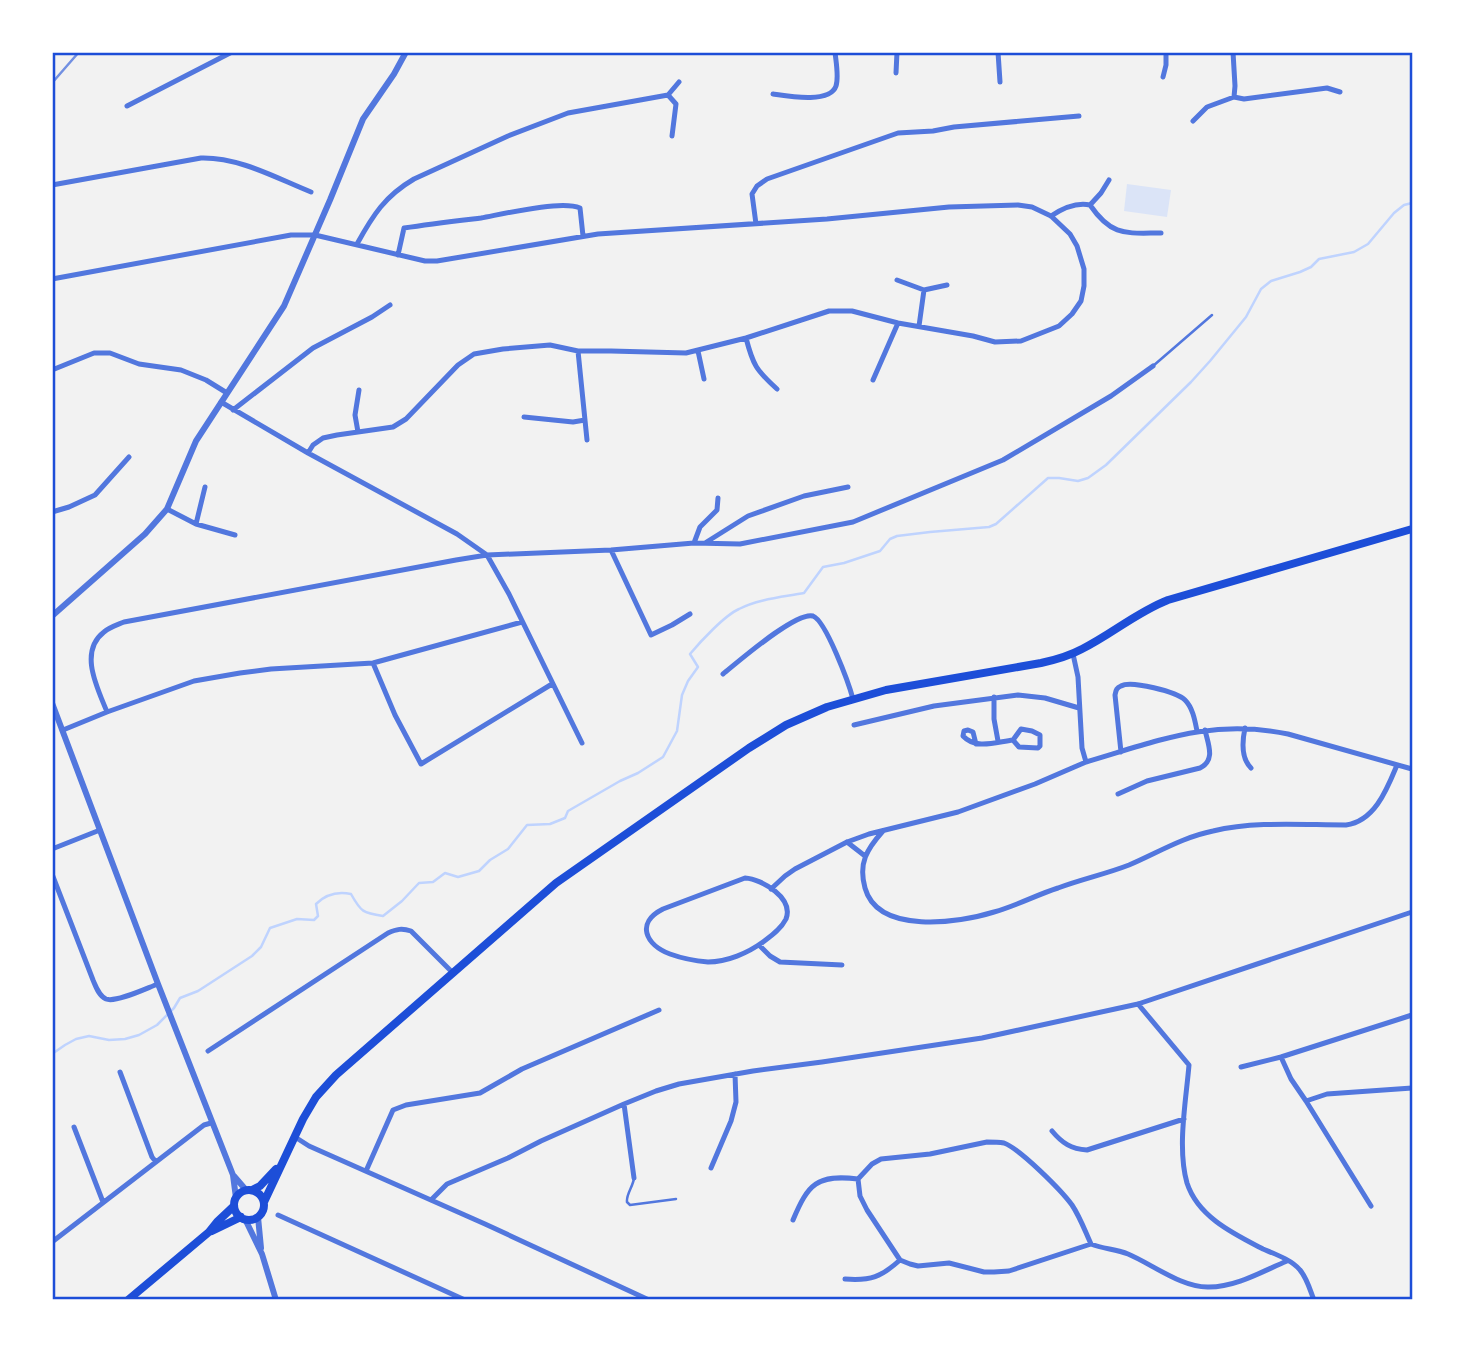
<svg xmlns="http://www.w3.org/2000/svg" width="1465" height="1352" font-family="'Sofia Sans Condensed',sans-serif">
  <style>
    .green { fill: #dbe4f7 }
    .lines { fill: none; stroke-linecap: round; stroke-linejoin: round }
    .stream { stroke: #bfd3fe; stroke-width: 2.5 }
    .service { stroke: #5277de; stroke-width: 2.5 }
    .minor { stroke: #5277de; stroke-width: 5 }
    .tertiary { stroke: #5277de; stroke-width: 6 }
    .primary { stroke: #1d4ed8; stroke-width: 8 }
    .rail { stroke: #7290e2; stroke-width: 2.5 }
    .neatline { fill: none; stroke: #1d4ed8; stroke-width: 2.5 }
  </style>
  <rect width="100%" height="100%" fill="#f2f2f2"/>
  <!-- green -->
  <path class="green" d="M1127,184L1171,190L1167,217L1124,211Z"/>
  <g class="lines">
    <!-- stream -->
    <path class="stream" d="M52,1054L65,1045L76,1039L89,1036L109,1040L125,1039L139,1035L157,1025L174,1008L180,998L198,991L252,956L261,947L270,928L297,919L314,920L318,916L316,904C326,894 337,891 351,894C361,912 363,913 383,916L402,901L419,883L433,882L445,873L458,877L479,871L490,860L508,849L527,825L550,824L565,818L568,811L620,781L638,773L663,757L677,731L682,695L688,681L698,667L690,654C700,642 725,615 739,609C758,599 783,597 804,593L823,567L844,563L880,551L890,539L897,536L930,532L989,527L996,524L1048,478H1059L1078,481L1088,478L1106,465L1191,382L1210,361L1246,317L1261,289L1271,281L1300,272L1311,267L1319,259L1354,252L1368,244L1394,213L1404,205L1412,203"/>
    <!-- service -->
    <path class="service" d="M1153,366L1212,315
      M634,1178C633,1187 626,1194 627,1202L630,1205L676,1199"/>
    <!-- minor -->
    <path class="minor" d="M998,52L1000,82
      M1233,52L1235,86L1234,97
      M896,73L897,52
      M1163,77L1166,65V52
      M773,94C787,96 830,104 836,86C839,77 836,62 835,52
      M668,95L679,82
      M127,106L232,52
      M1193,121L1207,107L1234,97L1244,99L1327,88L1340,92
      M52,185L201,158C239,157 276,178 311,192
      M1090,205C1112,237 1126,233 1161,233
      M1051,216C1063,208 1076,202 1090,205L1101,193L1109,180
      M756,224L752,194L757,186L767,179L898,133L933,131L954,127L1079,116
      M357,244C373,215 385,196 414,179L508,136L568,113L668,95L676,104L672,136
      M398,255L404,228C430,224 456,221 481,218C503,214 561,200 580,208L583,236
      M52,279L291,235H315L425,261H437L598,234L827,219L949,207L1018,205L1032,207L1051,216L1070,234L1077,246L1084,269V286L1081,301L1072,314L1059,326L1021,341L995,342L973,336L898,323L852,311H829L746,338L686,353L611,351H578L550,345L503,349L474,354L458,365L406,419L393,427L337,435L323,438L313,445L308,453
      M897,280L924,290L919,326
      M924,290L947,285
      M746,338C753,365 756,370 777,389
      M578,351L587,440
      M698,351L704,379
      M52,370L94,353H110L139,364L181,370L206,380L227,393
      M873,380L898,323
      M221,402L308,453L457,534L487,555L509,594L582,743
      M233,410L313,348L372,317L390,305
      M524,417L573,422L585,420
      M358,432L355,415L359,390
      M167,509L196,524L235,535
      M52,512L69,507L95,495L129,457
      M196,524L205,487
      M694,543L700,527L717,510L718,498
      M705,543L748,516L804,496L848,487
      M611,550L651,635L672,625L690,614
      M1073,654L1078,677L1082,748L1086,762C1158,741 1211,718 1288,734L1412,769
      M373,663L395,715L421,764L552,684
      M723,674C738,662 796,611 813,616C826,621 849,684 853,699
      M994,697V719L998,741
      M107,712C98,689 78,652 104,632C110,627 117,625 124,622L456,560L487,555L611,550L694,543L740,544L853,522L1003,460L1111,396L1153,366
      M854,725L934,706L1018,695L1045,698L1079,708
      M1245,728C1242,742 1241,758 1251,768
      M1021,729L1032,731L1040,735V746L1038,748L1019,747L1013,740Z
      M63,730L107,712L194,681L240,673L271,669L373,663L522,622
      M976,744L973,732L968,730L964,731L963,736C976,750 996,742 1013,740
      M1121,752L1115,695C1116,691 1116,688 1121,686C1131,680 1177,692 1185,700C1193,708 1195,721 1197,731
      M1118,794L1147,781L1200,768C1216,760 1208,744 1205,730
      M883,831C867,849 858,863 865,888C878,935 959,923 994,912C1016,906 1036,895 1058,888C1082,879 1106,874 1129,865C1157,853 1183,837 1213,831C1255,821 1302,825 1346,825C1375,821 1387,789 1397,765
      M847,842L865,856
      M52,849L100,830
      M52,874L93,980C96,987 99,996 106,999C116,1003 147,988 158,984
      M745,878C762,879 794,898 786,919C781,929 771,936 763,942C748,953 727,962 708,962C696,961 681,958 670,954C646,945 635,923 663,909Z
      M771,889L785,876L795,869L847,842L869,834L958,812L1035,784L1086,762
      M759,945L770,956L780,962L842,965
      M1138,1004L1189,1065C1186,1101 1177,1148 1187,1183C1198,1217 1234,1234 1263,1249C1275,1254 1292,1260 1300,1270C1307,1278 1310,1290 1314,1300
      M208,1051L388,933C397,929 402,928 411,931L452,972
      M1281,1057L1291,1079L1306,1101L1371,1206
      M1241,1067L1281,1057L1412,1015
      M120,1072L152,1157L156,1162
      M1306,1101L1327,1094L1412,1088
      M624,1104L634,1178
      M74,1127L103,1202
      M1052,1131C1062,1143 1071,1149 1087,1150L1184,1119
      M295,1137L309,1146L485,1224L649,1300
      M711,1168L731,1121L736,1102L735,1074
      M366,1171L393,1110L406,1105L480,1093L522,1069L659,1010
      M858,1179L872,1164L881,1159L930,1154L987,1142C993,1142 998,1142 1004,1143C1020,1149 1061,1190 1072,1205C1080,1217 1085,1231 1091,1244C1103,1249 1116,1249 1128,1254C1152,1264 1182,1288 1209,1287C1236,1287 1263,1271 1287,1261
      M858,1179L860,1196L867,1210L900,1260L910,1264L918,1266L949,1263L984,1272H994L1009,1271L1091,1244
      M431,1200L447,1184L508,1158L541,1141L624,1104L656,1091L679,1084L753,1071L822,1062L982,1038L1138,1004L1412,912
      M278,1215L465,1300
      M793,1220C808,1184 817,1174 858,1179
      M52,1242L204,1125L211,1123
      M845,1279C871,1281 881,1277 900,1260"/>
    <!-- tertiary -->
    <path class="tertiary" d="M52,616L145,534L167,509L196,441L284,306L330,200L363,119L394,74L406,52
      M52,703L158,984L233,1175L236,1198
      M234,1176L246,1190
      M258,1217L261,1248
      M245,1219L262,1254L276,1300"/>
    <!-- primary -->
    <path class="primary" d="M252,1190L260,1186L276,1169
      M234 1205a15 15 0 1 1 30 0a15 15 0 1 1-30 0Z
      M264,1202L303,1119L316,1097L336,1075L556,883L749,748L786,725L827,707L886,690L1041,663C1055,660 1069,656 1082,649C1112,634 1137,612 1168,600L1412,529
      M212,1231L241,1217
      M128,1300L209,1232L217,1222L234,1206"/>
    <!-- rail -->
    <path class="rail" d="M52,83L79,52"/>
  </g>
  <!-- border -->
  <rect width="1465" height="1352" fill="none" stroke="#ffffff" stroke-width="108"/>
  <rect x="54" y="54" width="1357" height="1244" class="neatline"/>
</svg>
